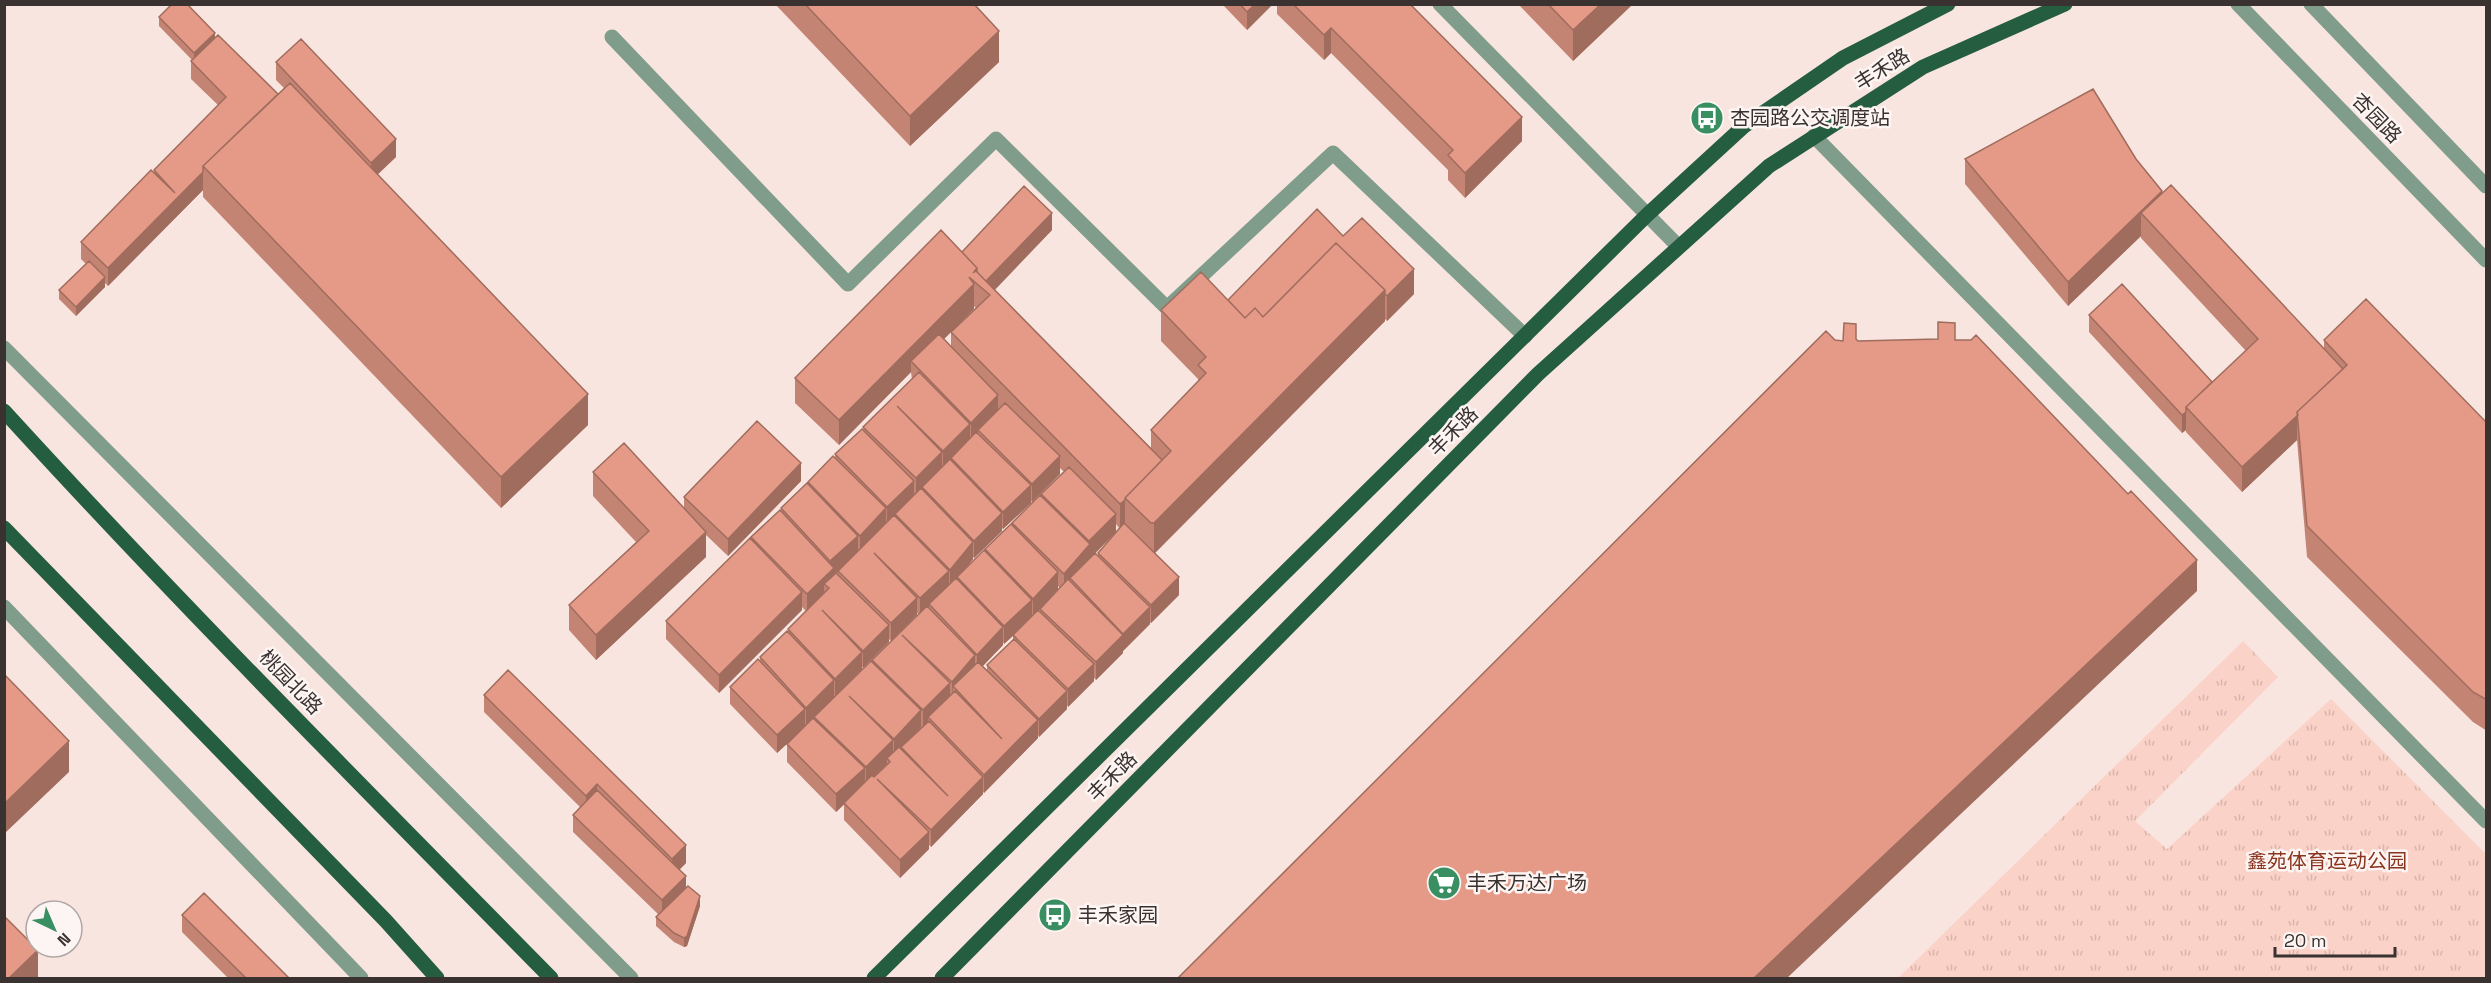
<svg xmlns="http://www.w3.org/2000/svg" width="2491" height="983" font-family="'Space Grotesk','Noto Sans SC',sans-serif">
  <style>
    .grass { fill: url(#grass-tufts) }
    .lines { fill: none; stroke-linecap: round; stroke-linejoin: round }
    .minor { stroke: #809d8b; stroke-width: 15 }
    .major { stroke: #245d3f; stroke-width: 15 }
    .wall { fill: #c48474; fill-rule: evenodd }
    .shaded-wall { fill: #a06c5e }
    .building { fill: #e49a87; stroke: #a06c5e; stroke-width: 1.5 }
    .labels { text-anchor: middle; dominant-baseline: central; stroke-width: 5; stroke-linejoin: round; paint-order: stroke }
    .street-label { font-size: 20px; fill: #393230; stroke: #fdf5f3 }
    .poi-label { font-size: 20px; fill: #393230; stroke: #fdf5f3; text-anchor: start }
    .park-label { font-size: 20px; fill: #8b341e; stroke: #fdf5f3 }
  </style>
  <defs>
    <pattern id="grass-tufts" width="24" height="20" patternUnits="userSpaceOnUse" patternTransform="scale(1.5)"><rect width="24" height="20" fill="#fbd2c7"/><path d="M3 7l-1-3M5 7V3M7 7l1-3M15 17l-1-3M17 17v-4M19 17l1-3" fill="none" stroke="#d8b5ab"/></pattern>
  </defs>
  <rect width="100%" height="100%" fill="#f9e5e0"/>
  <!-- grass -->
  <path class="grass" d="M2243,641L2278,677L2135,821L2167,849L2331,699L2486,854V978H1898Z"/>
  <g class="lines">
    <!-- minor -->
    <path class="minor" d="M1440,4L1678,246
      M2238,4L2486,260
      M2311,4L2486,186
      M612,37L848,284L996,139L1167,308L1333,153L1525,336
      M1814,136L2486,821
      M4,348L631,978
      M4,607L361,978"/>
    <!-- major -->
    <path class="major" d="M4,411C181,605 367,791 551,978
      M4,528L386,921L437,978
      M874,978L1647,215L1744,126L1843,58L1948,4
      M942,978L1538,374L1769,166L1923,67L2065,4"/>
  </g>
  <!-- wall -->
  <path class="wall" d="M775,4H974L999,62L910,146Z
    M1224,4H1273L1247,30L1224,6Z
    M1277,4H1410L1522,141L1465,198L1448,180V170L1331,53L1324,60L1277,14Z
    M1518,4H1633L1573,61Z
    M159,17L215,38L278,94L284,88L276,80V62L396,157L377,174L588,425L501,508L203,197V190L108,286L105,283V287L76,316L59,299V290L86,264L81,259V242L154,172V170L218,105L191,79V61L192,60L159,26Z
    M1965,159H2136L2162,194L2324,349V340L2487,423V731L2473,722L2307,557L2297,440L2242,492L2186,432V430L2182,433L2089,332V315L2212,382L2246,351L2141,238V236L2068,306L1965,184Z
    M1052,230L994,290L1151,448V430L1198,382V379L1161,341V310L1228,300L1343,236L1414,294L1387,321L1385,319V321L1155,553L1179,595L1151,623L1150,622V624L1123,651V650V653L1096,680L1094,678V681L1068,707L1067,705V709L1039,737L1038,735V738L984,793L983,792V794L931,847L929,845V849L900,878L844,820V804L836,812L787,762V744L777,753L730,704V687L760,660V657L788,632V629L806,611L802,607V610L719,693L666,639V621L751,539V537L781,511V508L808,484V482L835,458V454L863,430V427L912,380L911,372L839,445L795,403V378L962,252ZM974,306L976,308L951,332L974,309ZM951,332V346L944,339ZM1060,468L1064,472L1041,494V496L1012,523V526L985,549V551L967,567L973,559V557L974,558L1002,531V528L1003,529L1031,503V501L1032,502L1060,474ZM1116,524L1119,528L1098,553V555L1090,559L1116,532ZM1058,586L1060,588L1040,609V612L1039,611L1058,589ZM917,613L919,614L872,660V663L862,669V667L863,668L889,642V639L891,641ZM1013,636V640L987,665V670L983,666L1003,645V642L1004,644ZM887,764L874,777H873Z
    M593,472L684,508V497L801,481L728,556L706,535V557L596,660L569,630V605L636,542L593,496Z
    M484,695L686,845V863L679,870L686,887L700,906L687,946L684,947L674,942L656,926V917L658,914L573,832V815L580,807L484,712Z
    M182,915L289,978H228L182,932Z"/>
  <!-- shaded-wall -->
  <path class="shaded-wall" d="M1255,4H1273L1247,30V12Z
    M1601,4H1633L1573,61V30Z
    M1331,28V53L1324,60V35Z
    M999,31V62L910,146V116Z
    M215,33V42L194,62V53Z
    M1522,117V141L1465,198V173Z
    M396,139V157L371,181V163Z
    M203,172V190L108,286V268Z
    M2162,191V216L2141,213V236L2068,306V282Z
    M1052,213V230L990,295L986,281Z
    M1414,269V294L1387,321V296Z
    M105,277V287L76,316V307Z
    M974,284V309L916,367L911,361V372L839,445V420Z
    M1385,290V321L1154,554V523Z
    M588,394V425L501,508V477Z
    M998,395V413L978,430V433L971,441V423Z
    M2186,412V430L2182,433V415Z
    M2297,415V440L2242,492V467Z
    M970,424V442L951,458V460L943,468V451Z
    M942,452V470L922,487V489L916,496V478Z
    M1060,456V474L1032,502V484Z
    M801,463V481L728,556V539Z
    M914,481V498L895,514V516L887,524V507Z
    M1031,485V503L1003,529V512Z
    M1125,500V525L1120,529V504Z
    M886,508V525L860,553V536Z
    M1002,513V531L974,558V541Z
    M1116,514V532L1090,558V562L1070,578V584L1064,591V574L1089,545V541Z
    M706,532V557L596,660V635Z
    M858,536V554L824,584V595L807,612V594L830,572V561Z
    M973,542V559L958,578L957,577V579L950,588V570Z
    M2197,560V591L1787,978H1754Z
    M949,571V589L929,604V608L920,616V598Z
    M1058,572V589L1033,617V599Z
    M1179,577V595L1151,623V605Z
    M802,592V610L719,693V675Z
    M917,598V615L891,641V623Z
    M1032,600V618L1004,644V626Z
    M1150,607V624L1123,651V634Z
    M889,625V642L863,668V651Z
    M1003,627V645L977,672V655Z
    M1123,635V653L1096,680V662Z
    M862,652V669L835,696V679Z
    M975,655V673L953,686L952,699V682Z
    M1094,664V681L1068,707V689Z
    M834,680V697L806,725V708Z
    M950,683V701L928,717V723L923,727V710Z
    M1067,691V709L1039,737V719Z
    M805,709V727L777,753V735Z
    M921,710V727L902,748L901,747V749L894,757V739Z
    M1038,720V738L984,793V775Z
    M893,740V758H887V764L866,784V767Z
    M69,741V772L4,834V804Z
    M865,768V785L836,812V794Z
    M983,777V794L931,847V830Z
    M597,784V802L586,813V796Z
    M929,832V849L900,878V860Z
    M686,845V863L672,877V859Z
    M686,876V894L662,918V900Z
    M700,896V906L687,946L684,947V938Z
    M38,950V978H9Z"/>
  <!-- building -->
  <path class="building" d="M172,4H187L215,33L194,53L159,17Z
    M805,4H974L999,31L910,116Z
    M1240,4H1255L1247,12Z
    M1293,4H1410L1522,117L1465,173L1448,155L1453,150L1331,28L1324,35Z
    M1548,4H1601L1573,30Z
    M218,35L278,94L203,166V172L108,268L81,242L151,170L175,193L154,170L226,97L191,61Z
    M301,39L396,139L371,163L276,62Z
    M290,83L588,394L501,477L203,166Z
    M2093,89L2136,159L2162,191L2068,282L1965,159Z
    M2171,185L2343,369L2297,412L2298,415L2242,467L2186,407L2258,339L2141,213Z
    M1024,186L1052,213L986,281L977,272V268L962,252Z
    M1317,209L1343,236L1362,218L1414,269L1387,296L1385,294V290L1336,243L1263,317L1255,308L1245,318L1228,300Z
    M941,230L977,268L973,273L976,271L1162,460L1125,498V500L1120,504L951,332L990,295L969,277L974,284L839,420L795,378Z
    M1336,243L1385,290L1154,523H1151L1125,498L1171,451L1151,430L1206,373L1198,365L1206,357L1161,310L1201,272L1245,318L1255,308L1263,317Z
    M89,261L105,277L76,307L59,290Z
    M2122,284L2212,382L2186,407V412L2182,415L2089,315Z
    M2366,299L2487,423V700L2473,692L2307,526L2297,412L2347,365L2324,340Z
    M1938,322L1955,323V340H1971L1976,335L2128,494L2131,491L2197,560L1754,978H1178L1826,331L1835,340L1843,341L1844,323L1856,324V339L1858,341L1938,339Z
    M939,334L998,395L971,423L911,361Z
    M919,372L970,424L943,451L897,406L942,452L916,478L863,427Z
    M1005,403L1060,456L1032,484L978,430Z
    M757,421L801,463L728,539L684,497Z
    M862,429L914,481L887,507L835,454Z
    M976,432L1031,485L1003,512L951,458Z
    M624,443L706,532L596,635L569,605L649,531L593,472Z
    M833,456L886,508L860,536L808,482Z
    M950,459L1002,513L974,541L922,487Z
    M1069,467L1116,514L1089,541L1041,494Z
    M807,483L858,536L830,561L781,508Z
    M921,488L973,542L950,570L895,514Z
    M1040,495L1090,544L1064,574L1012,523Z
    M780,510L834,568L807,594L751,537Z
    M894,515L949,571L920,598L874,553L917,598L891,623L838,571Z
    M1124,523L1179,577L1151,605L1098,553Z
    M1011,524L1058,572L1033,599L985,549Z
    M750,538L802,592L719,675L666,621Z
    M984,550L1032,600L1004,626L957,577Z
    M1095,553L1150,607L1123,634L1070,578Z
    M836,573L889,625L863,651L822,610L862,652L835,679L788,629L829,588L824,584Z
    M956,578L1003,627L977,655L929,604Z
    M1068,579L1123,635L1096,662L1040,609Z
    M927,606L975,655L952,682L902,635L950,683L923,710L872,660Z
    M1038,610L1094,664L1068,689L1013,635Z
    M787,631L834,680L806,708L760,657Z
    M1014,639L1067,691L1039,719L987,665Z
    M758,659L805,709L777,735L730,687Z
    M871,661L921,710L894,739L849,696L893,740L866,767L814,717Z
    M978,662L1038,720L984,775L928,717L955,691L1002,739L953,686Z
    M508,670L686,845L672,859L597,784L586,796L484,695Z
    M4,674L69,741L4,804Z
    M813,718L865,768L836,794L787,744Z
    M929,721L983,777L931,830L877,779L929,832L900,860L844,803L872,775L874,777L890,762L887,758L899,747L948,796L901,747Z
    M597,790L686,876L662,900L573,815Z
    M688,886L700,896L687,936L684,938L674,933L656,917Z
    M204,893L289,978H246L182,915Z
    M4,916L38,950L9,978H4Z"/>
  <!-- icons -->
  <defs>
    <g id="bus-disc" transform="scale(1.725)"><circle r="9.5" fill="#3a8f62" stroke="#fdf5f3"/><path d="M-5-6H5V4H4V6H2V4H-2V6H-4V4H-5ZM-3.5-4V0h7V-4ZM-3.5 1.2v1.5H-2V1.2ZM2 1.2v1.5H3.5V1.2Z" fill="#fff"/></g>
    <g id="supermarket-disc" transform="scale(1.725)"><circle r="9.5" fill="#3a8f62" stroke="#fdf5f3"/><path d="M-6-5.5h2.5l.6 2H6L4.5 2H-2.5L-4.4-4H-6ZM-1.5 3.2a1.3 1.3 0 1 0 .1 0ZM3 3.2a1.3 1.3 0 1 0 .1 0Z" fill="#fff"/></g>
  </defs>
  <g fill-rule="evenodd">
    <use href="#bus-disc" x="1707" y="118"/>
    <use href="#supermarket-disc" x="1444" y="883"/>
    <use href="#bus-disc" x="1055" y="915"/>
  </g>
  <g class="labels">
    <!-- street labels -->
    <g class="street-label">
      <text transform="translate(1882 69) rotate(-32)">丰禾路</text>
      <text transform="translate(2377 118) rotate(46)">杏园路</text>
      <text transform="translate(1453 431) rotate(-45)">丰禾路</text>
      <text transform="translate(291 682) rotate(46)">桃园北路</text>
      <text transform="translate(1112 776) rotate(-45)">丰禾路</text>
    </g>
    <!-- poi labels -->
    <g class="poi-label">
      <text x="1730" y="118">杏园路公交调度站</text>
      <text x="1467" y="883">丰禾万达广场</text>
      <text x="1078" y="915">丰禾家园</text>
    </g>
    <!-- park labels -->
    <g class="park-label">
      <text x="2327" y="861">鑫苑体育运动公园</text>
    </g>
  </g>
  <!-- border -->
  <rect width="2491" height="983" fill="none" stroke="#393230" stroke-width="12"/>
  <!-- north arrow -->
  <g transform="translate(54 929) rotate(136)"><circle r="28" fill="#fdf5f3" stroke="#afa7a5" stroke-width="1.5"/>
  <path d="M0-4.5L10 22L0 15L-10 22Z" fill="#3a8f62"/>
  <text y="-9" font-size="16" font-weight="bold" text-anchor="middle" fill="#393230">N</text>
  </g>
  <!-- scale -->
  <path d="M2275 947v9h120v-9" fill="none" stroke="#393230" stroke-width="3"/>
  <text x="2284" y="947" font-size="18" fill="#393230" stroke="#fdf5f3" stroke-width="4.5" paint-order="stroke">20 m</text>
</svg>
